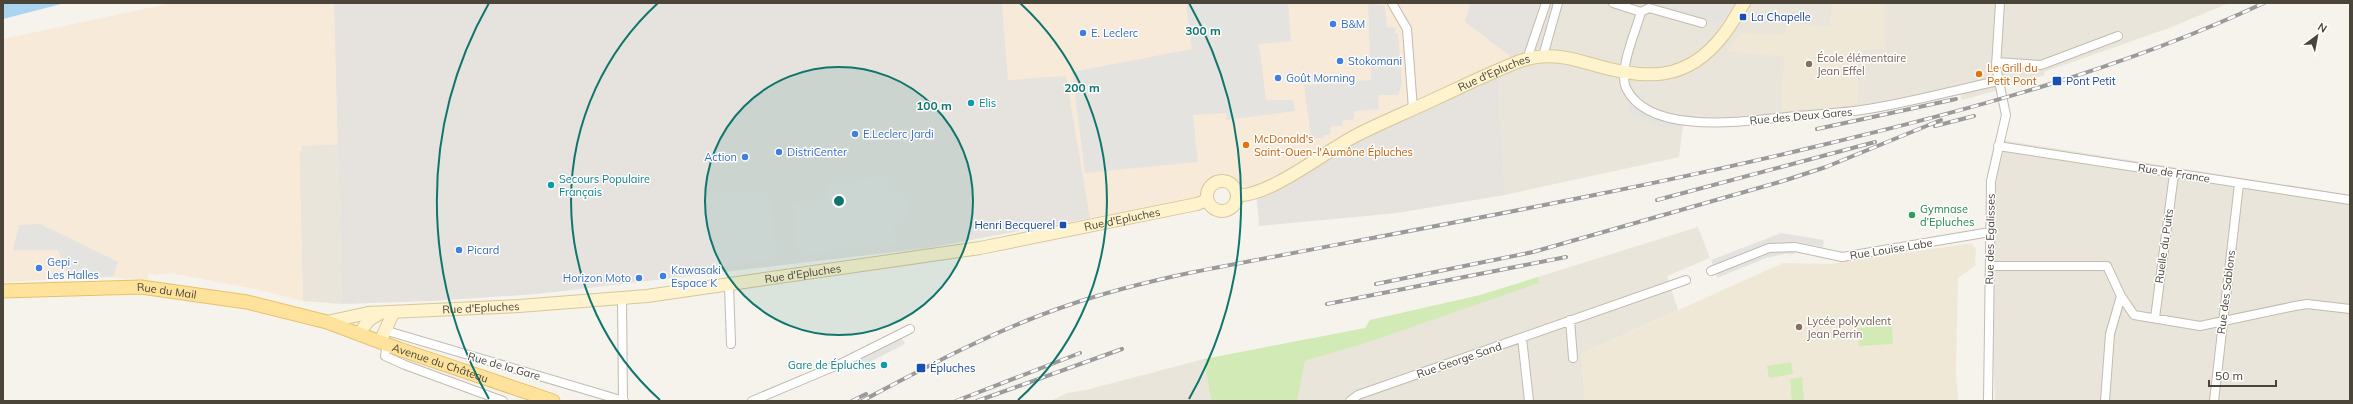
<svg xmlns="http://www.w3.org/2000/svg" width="2353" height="404" font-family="Mulish,sans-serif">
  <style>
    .residential { fill: #eae5da }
    .commercial { fill: #f7ead8 }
    .industrial { fill: #e6e2dd }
    .education { fill: #efe8d6 }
    .green { fill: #d2eab5 }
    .parking { fill: #e5e3e0 }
    .water { fill: #a9d4f2 }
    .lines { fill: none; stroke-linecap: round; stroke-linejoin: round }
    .street-casing { stroke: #c2bbae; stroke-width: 10 }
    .secondary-casing { stroke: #d6c79b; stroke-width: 14 }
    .primary-casing { stroke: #e6c16a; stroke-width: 15 }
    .street { stroke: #fff; stroke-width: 8 }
    .secondary { stroke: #fff3cd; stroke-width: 12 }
    .primary { stroke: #ffe39c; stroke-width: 13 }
    .rail-casing { stroke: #9a9a9a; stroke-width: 4 }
    .rail { stroke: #fff; stroke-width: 2.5; stroke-dasharray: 8; stroke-linecap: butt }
    .ring { fill: none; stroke: #0f766e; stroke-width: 2 }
    .transit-dot { fill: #1a4fb4; stroke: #fff; stroke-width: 1.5 }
    .shop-dot { fill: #3f7fe0; stroke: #fff; stroke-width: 1.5 }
    .education-dot { fill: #8d6e63; stroke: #fff; stroke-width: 1.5 }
    .food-dot { fill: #e8710a; stroke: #fff; stroke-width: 1.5 }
    .culture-dot { fill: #0f9aa8; stroke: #fff; stroke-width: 1.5 }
    .leisure-dot { fill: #2e9e5b; stroke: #fff; stroke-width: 1.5 }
    .labels { text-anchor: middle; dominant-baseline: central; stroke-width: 3; stroke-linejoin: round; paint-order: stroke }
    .transit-label { font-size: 11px; fill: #164399; stroke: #fff; text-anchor: start }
    .shop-label { font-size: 11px; fill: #366cbe; stroke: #fff; text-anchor: start }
    .education-label { font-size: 11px; fill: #785e54; stroke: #fff; text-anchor: start }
    .food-label { font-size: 11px; fill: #c56008; stroke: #fff; text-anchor: start }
    .street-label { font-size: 11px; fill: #4b4439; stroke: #fff }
    .culture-label { font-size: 11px; fill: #0d838f; stroke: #fff; text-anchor: start }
    .leisure-label { font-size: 11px; fill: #27864d; stroke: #fff; text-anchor: start }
    .centre { fill: #0f766e; stroke: #fff; stroke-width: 2 }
    .ring-label { font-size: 12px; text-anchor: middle; font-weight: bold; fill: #0f766e; stroke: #fff; stroke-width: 3; stroke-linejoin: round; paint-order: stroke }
  </style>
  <rect width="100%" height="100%" fill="#f6f3ec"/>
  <!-- residential -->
  <path class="residential" d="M1553,3H1645L1721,25L1735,3H2229L2169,28L2044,72L2045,75L2021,82L2006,81L1998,90L1962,100L1960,93L1860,115L1740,126H1683L1679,157L1505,195L1498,68L1543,46Z
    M1995,139L2350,195V401H1995L1986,181Z
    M338,144L342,304L303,301L299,151L302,146Z
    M1698,227L1710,258L1667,276L1678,310L1581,354L1585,401H1297L1305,361L1360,345L1538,277Z
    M1204,359L1211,401H1051L1067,393L1086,390Z"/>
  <!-- commercial -->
  <path class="commercial" d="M172,3H334L338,144L302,146V151H299L303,301L255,289L170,273L156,275L149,273L148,280L107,277L3,282V39Z
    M1002,3H1470L1465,22L1511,57L1424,98L1256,189L1219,178L1200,198L1090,218L1066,77L1008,80Z"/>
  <!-- industrial -->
  <path class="industrial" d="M334,3H1002L1008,80L1066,76L1090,218L928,248L537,294L431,301L342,304Z
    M1470,3H1553L1543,46L1498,68L1505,195L1397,213L1259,226L1256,189L1365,127L1511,57L1465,22Z
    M1645,3H1735L1721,25Z"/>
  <!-- education -->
  <path class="education" d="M1832,3H1884L1885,48L1859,51L1857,106L1781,111L1784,56L1727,52L1741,33L1785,35L1786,22L1830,27Z
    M1972,243L1976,250L1975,266L1958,278L1956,374L1958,401H1585L1581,354L1783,263L1830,264Z"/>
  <!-- green -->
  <path class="green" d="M1538,277L1539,283L1360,345L1305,361L1297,401H1211L1204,359L1365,328L1370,320L1480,295Z
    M1892,325L1893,344L1859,346L1858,328Z
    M1791,362L1793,374L1769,378L1767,366Z
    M1802,377L1804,401H1792L1790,379Z"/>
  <!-- parking -->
  <path class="parking" d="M1186,3H1288L1291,41L1259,44L1266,100H1293L1295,111L1226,120V113L1193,115L1198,162L1085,173L1072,72L1192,49Z
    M1368,3L1385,6L1387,27L1396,28L1395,34L1398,33L1402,84L1398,95H1378L1379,109L1354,111V119L1342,121L1343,126H1331L1330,135H1324V138H1311L1304,85L1371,80Z
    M1634,100L1678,119L1676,129L1660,126L1633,115L1628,108Z
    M888,177L890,192H905L907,219L895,223L898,244L796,254L792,205L828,199V185Z
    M768,190L778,258L708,267L701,208H694V197Z
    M40,224L118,262L113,277L69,278L58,250H13L19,225Z
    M1781,233L1824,240L1823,247L1797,242L1794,254H1784L1766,258L1717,278L1711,260Z
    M901,337L905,344L864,365L860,358Z"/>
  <!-- water -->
  <path class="water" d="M3,3H65L3,19Z"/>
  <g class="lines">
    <!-- street casing -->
    <g class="street-casing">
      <path id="street" d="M1392,3L1407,29L1413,109
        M1613,3L1641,12C1636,31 1618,70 1626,88C1650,138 1752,120 1796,116C1820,114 1844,113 1868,109C1912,102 1955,90 1998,81
        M1641,12L1649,8L1702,23
        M1543,56L1558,3
        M1527,59L1546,3
        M1996,62L2041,65L2118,36
        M1998,146L2350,200
        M1990,266H2107L2121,296L2134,315L2200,326L2295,306L2307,304L2350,309
        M1711,271L1769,248L1795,247L1842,257L1990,232
        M729,285L731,344
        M622,299L623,401
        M2155,318L2174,174
        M1570,320L1573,358
        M384,330L624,401
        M1522,338L1529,401
        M387,344L385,356L405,365L503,401
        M752,401L840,364L910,329
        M1350,401L1358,395L1686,280
        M1988,401L1991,181L2006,115L1996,67L2000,3
        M2105,401L2110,334L2121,296
        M2214,401L2239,184"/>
    </g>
    <!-- secondary casing -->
    <g class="secondary-casing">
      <g id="secondary">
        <circle cx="1222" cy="196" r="15"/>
        <path id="s1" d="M1237,195C1267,198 1326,151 1355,136C1382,122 1410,111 1437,98C1465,85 1492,72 1520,61C1545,52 1567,57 1591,64C1645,80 1687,83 1724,34C1732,24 1737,13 1744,3"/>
        <path id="s2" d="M327,322L368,313L519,306L647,296L980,248L1197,204L1207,200"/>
        <path d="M360,335C364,324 369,319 379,314"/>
        <path d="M380,342L393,313"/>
      </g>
    </g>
    <!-- primary casing -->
    <g class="primary-casing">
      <g id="primary">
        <path id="s3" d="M3,291L141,287L247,302L327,322L399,349L553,401"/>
      </g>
    </g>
    <!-- street -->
    <use href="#street" class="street"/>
    <!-- secondary -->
    <use href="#secondary" class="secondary"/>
    <!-- primary -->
    <use href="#primary" class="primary"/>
    <!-- rail casing -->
    <g class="rail-casing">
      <path id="rail" d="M1935,126L1974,116
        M1817,129L1956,99
        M1657,200L1875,142
        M1376,284L1533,252L1783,181L1826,167L1941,120
        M1327,304L1566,257
        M852,401L866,394
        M862,401C928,366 995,330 1066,306C1106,292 1147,282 1189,273C1399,232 1610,196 1818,146C1970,110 2122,69 2264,3
        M956,401L1080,353
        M977,401L1122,349"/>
    </g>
    <!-- rail -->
    <use href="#rail" class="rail"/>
  </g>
  <!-- distance rings -->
  <circle cx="839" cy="201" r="134" fill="#0f766e" fill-opacity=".12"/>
  <g class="ring">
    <circle cx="839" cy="201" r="134"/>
    <path d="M660 400A268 268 0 0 1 658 3M1020 3A268 268 0 0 1 1018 400"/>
    <path d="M489 399A402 402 0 0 1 489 3M1189 3A402 402 0 0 1 1189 399"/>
  </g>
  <!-- markers -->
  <g class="transit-dot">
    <rect x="1739" y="13" width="8" height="8" rx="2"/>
    <rect x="2052" y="76" width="10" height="10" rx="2"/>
    <rect x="1059" y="221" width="8" height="8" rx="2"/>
    <rect x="916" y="363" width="10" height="10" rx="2"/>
  </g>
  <g class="shop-dot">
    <circle cx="1333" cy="24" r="4"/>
    <circle cx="1083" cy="33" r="4"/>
    <circle cx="1340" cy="61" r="4"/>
    <circle cx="1278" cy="78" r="4"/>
    <circle cx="855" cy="134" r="4"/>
    <circle cx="779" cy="152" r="4"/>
    <circle cx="745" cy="157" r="4"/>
    <circle cx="459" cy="250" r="4"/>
    <circle cx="39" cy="268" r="4"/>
    <circle cx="663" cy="276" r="4"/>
    <circle cx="639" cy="278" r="4"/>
  </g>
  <g class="education-dot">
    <circle cx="1809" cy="64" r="4"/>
    <circle cx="1799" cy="327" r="4"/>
  </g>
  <g class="food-dot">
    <circle cx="1979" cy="74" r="4"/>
    <circle cx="1246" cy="145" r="4"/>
  </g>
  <g class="culture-dot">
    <circle cx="971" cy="103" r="4"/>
    <circle cx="551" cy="185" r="4"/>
    <circle cx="884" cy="365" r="4"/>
  </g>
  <circle class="leisure-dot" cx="1912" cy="215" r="4"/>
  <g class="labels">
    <!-- transit labels -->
    <g class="transit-label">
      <text x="1751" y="17">La Chapelle</text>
      <text x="2066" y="81">Pont Petit</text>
      <text x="1055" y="225" text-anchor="end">Henri Becquerel</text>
      <text x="930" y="368">Épluches</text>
    </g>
    <!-- shop labels -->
    <g class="shop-label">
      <text x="1341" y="24">B&amp;M</text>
      <text x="1091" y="33">E. Leclerc</text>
      <text x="1348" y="61">Stokomani</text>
      <text x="1286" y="78">Goût Morning</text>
      <text x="863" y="134">E.Leclerc Jardi</text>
      <text x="787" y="152">DistriCenter</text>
      <text x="737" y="157" text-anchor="end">Action</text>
      <text x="467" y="250">Picard</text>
      <text x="47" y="262">Gepi -<tspan x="47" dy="13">Les Halles</tspan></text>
      <text x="671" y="270">Kawasaki<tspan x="671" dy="13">Espace K</tspan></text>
      <text x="631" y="278" text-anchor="end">Horizon Moto</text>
    </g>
    <!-- education labels -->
    <g class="education-label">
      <text x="1817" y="58">École élémentaire<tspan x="1817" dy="13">Jean Effel</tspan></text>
      <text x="1807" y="321">Lycée polyvalent<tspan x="1807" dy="13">Jean Perrin</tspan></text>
    </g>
    <!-- food labels -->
    <g class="food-label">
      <text x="1987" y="68">Le Grill du<tspan x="1987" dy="13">Petit Pont</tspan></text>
      <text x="1254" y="139">McDonald's<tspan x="1254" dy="13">Saint-Ouen-l'Aumône Épluches</tspan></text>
    </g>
    <!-- street labels -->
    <g class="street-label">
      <text stroke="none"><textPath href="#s1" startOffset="286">Rue d'Epluches</textPath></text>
      <text transform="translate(1801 116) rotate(-5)">Rue des Deux Gares</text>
      <text transform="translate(2174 173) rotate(9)">Rue de France</text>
      <text stroke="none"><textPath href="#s2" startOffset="803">Rue d'Epluches</textPath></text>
      <text transform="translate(1990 239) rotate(-89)">Rue des Egalisses</text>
      <text transform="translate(2164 246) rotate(-82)">Ruelle du Puits</text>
      <text transform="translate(1891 249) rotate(-9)">Rue Louise Labe</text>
      <text stroke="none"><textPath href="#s2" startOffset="479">Rue d'Epluches</textPath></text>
      <text stroke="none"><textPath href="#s3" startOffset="164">Rue du Mail</textPath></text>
      <text transform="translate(2226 292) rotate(-83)">Rue des Sablons</text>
      <text stroke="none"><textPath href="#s2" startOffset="155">Rue d'Epluches</textPath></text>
      <text transform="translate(1459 360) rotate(-19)">Rue George Sand</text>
      <text stroke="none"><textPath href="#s3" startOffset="448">Avenue du Château</textPath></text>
      <text transform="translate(504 366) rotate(16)">Rue de la Gare</text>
    </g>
    <!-- culture labels -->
    <g class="culture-label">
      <text x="979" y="103">Elis</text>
      <text x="559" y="179">Secours Populaire<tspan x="559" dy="13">Français</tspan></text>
      <text x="876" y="365" text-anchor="end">Gare de Épluches</text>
    </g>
    <!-- leisure labels -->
    <g class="leisure-label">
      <text x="1920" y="209">Gymnase<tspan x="1920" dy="13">d’Epluches</tspan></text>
    </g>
  </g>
  <circle cx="839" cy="201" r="6" class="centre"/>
  <g class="ring-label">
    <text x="1203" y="35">300 m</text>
    <text x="1082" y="92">200 m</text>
    <text x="934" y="110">100 m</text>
  </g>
  <!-- border -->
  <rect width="2353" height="404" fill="none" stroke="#4b4439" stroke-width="8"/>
  <!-- north arrow -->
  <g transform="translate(2317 36) rotate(32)" stroke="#ffffff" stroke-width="3" paint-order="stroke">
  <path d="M0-3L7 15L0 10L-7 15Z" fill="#4b4439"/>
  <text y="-6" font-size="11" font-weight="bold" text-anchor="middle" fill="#4b4439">N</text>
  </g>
  <!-- scale -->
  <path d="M2209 380v6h67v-6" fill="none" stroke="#4b4439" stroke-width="2"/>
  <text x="2215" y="380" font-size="12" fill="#4b4439" stroke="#ffffff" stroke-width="3" paint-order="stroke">50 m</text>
</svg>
